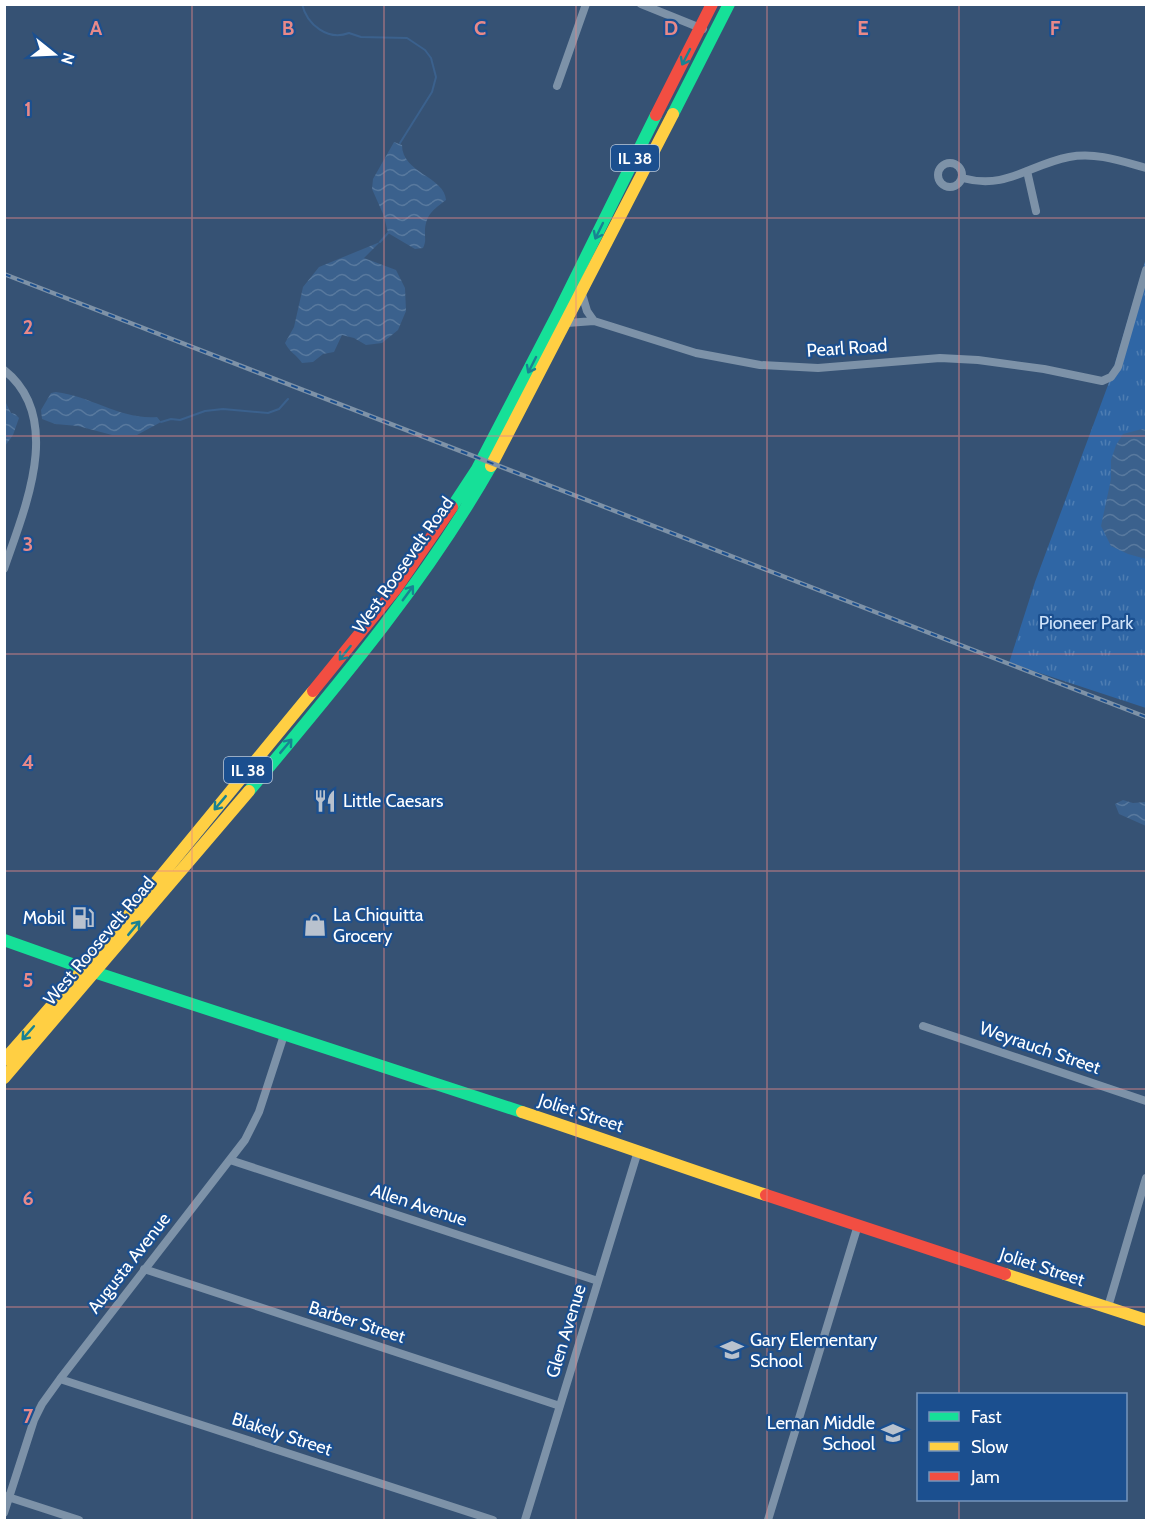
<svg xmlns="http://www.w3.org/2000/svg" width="1151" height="1525" font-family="Cabin,sans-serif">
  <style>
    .grass { fill: url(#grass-tufts) }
    .water { fill: url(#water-waves) }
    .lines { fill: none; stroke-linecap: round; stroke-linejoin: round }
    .stream { stroke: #3b618d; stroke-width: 2 }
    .street { stroke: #7d92a8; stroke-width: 8 }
    .fast { stroke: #16e098; stroke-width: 12 }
    .slow { stroke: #ffcf43; stroke-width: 12 }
    .jam { stroke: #f24e42; stroke-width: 12 }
    .rail-casing { stroke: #7e92a7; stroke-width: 4.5 }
    .rail { stroke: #1b4f8f; stroke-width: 2; stroke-dasharray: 7; stroke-linecap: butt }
    .oneway { stroke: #198292 }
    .grid { fill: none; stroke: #e88989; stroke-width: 1.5; stroke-opacity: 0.55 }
    .labels { text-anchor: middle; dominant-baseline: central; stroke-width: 4.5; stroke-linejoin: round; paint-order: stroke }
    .shield { fill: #1b4f8f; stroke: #bbcadd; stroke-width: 1.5 }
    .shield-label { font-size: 16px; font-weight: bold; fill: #fff }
    .street-label { font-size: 18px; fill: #fff; stroke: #1b4f8f }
    .park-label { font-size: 18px; fill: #cfe3fa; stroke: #1b4f8f }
    .poi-label { font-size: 18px; fill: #fff; stroke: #1b4f8f; text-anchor: start }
    .grid-label { font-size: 20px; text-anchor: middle; font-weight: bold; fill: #e88989; stroke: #1b4f8f; stroke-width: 4.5; stroke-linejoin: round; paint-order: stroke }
  </style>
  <defs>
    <pattern id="grass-tufts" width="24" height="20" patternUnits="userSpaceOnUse" patternTransform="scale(1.5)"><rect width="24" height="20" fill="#2f66a5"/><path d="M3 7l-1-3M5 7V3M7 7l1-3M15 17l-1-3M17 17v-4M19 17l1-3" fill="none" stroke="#4e7db2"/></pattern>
    <pattern id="water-waves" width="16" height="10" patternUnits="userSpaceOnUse" patternTransform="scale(1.5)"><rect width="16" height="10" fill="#3b618d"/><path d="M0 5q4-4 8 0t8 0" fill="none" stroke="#58799e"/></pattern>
  </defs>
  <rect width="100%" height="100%" fill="#365274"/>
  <!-- grass -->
  <path class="grass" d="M1146,258V708L1009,663L1035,582L1111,377Z"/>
  <!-- water -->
  <path class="water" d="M394,142L402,145C402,173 445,177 446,200C433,210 425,215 425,233C425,240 426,242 423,248L415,249L388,233L384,216L372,189L373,179Z
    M380,242L364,258L396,270L405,288L406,311L398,330L382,343L366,345L354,338L342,335L334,352L323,354L313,362L302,363C296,354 291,354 285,343L294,327L303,287L319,267Z
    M56,392C91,396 121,420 157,417L161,422L137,435H112L78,426L55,424L42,419L41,410L51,393Z
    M5,401L11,413L15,414L19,418L13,435L5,446Z
    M1142,429L1146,430V559L1128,554L1111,546L1101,526L1111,479V460L1116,445L1123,434Z
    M1123,800L1133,803L1146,802V826L1119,814L1115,804Z"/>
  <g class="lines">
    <!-- stream -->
    <path class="stream" d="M302,4C307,25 328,41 349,33L361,37L407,38L425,50L431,58L436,77L432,92L400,143
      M380,242L388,233
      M161,422L171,419L180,420L205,411L223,409L268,413L279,409L288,399"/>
    <!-- street -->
    <path class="street" d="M641,4L703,29
      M557,86L586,4
      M938 175a12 12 0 1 1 24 0a12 12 0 1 1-24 0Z
      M1027,171L1036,211
      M962,178C1007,190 1028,165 1069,157C1096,152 1121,161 1146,168
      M582,294L587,311L594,321
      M567,323L594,321L696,353L760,365L818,368L940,358L978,360L1044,369L1102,381L1111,377L1118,367L1146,270
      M4,370C65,418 24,510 4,569
      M923,1026L1146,1101
      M230,1160L598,1281
      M144,1269L560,1406
      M1108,1307L1146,1178
      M60,1379L493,1520
      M5,1496L79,1520
      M4,1513L34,1420L42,1404L60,1379L245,1140L259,1112L284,1035
      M525,1520L638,1151
      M768,1520L858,1225"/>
    <!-- fast -->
    <path class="fast" d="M673,114L729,4
      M452,507L477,469L558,313L656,115
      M249,791C336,687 424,584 491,466
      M4,940L97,973L522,1112"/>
    <!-- slow -->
    <path class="slow" d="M491,466L673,114
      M4,1060C111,940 211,814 313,691
      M4,1078L249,791
      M522,1112C604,1139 684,1168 766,1195
      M1005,1274L1146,1320"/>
    <!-- jam -->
    <path class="jam" d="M656,115L712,4
      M313,691L395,590L452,507
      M766,1195L1005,1274"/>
    <!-- rail casing -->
    <g class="rail-casing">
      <path id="rail" d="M4,274L1146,717"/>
    </g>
    <!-- rail -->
    <use href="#rail" class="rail"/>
  </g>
  <!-- one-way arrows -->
  <defs><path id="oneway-shaft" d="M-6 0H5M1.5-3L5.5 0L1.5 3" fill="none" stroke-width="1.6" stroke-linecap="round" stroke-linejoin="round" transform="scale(1.5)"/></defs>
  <g class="oneway">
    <use href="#oneway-shaft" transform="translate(686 57) rotate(117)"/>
    <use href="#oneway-shaft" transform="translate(599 231) rotate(116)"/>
    <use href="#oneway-shaft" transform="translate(532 365) rotate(117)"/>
    <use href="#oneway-shaft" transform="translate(408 593) rotate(-54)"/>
    <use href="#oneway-shaft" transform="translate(345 653) rotate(129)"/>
    <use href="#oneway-shaft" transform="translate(286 746) rotate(-50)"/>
    <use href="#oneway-shaft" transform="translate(220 803) rotate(130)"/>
    <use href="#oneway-shaft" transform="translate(134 928) rotate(-50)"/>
    <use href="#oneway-shaft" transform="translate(28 1033) rotate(131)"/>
  </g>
  <!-- grid -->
  <path class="grid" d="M192,4V1520M384,4V1520M576,4V1520M767,4V1520M959,4V1394M4,218H1146M4,436H1146M4,654H1146M4,871H1146M4,1089H1146M4,1307H1146M959,1500V1520"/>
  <!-- icons -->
  <defs>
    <g id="restaurant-bare" transform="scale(1.8)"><path d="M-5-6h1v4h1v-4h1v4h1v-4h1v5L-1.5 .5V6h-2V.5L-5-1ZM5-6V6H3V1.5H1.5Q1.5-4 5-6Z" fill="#b9c2ce" stroke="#1b4f8f" stroke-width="2.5" paint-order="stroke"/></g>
    <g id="fuel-bare" transform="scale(1.8)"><path d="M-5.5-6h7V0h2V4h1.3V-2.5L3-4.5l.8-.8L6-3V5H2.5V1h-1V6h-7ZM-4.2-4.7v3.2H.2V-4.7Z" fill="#b9c2ce" stroke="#1b4f8f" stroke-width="2.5" paint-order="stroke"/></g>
    <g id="shop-bare" transform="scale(1.8)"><path d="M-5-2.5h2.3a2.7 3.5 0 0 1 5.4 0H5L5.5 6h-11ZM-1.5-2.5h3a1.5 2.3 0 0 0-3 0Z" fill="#b9c2ce" stroke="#1b4f8f" stroke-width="2.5" paint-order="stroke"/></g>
    <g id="school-bare" transform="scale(1.8)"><path d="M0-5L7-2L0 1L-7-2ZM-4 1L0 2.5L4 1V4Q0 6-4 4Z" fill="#b9c2ce" stroke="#1b4f8f" stroke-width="2.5" paint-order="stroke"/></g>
  </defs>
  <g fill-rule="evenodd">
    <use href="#restaurant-bare" x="325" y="801"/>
    <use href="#fuel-bare" x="83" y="918"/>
    <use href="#shop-bare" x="315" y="925"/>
    <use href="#school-bare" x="732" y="1350"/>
    <use href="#school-bare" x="893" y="1433"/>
  </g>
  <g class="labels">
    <!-- shield labels -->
    <g class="shield">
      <rect x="611" y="145" width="48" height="26" rx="4.5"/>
      <rect x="224" y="757" width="48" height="26" rx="4.5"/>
    </g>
    <g class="shield-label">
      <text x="635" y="158">IL 38</text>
      <text x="248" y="770">IL 38</text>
    </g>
    <!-- street labels -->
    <g class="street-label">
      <text transform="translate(847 348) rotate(-4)">Pearl Road</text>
      <text transform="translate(403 565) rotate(-55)">West Roosevelt Road</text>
      <text transform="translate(99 941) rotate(-50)">West Roosevelt Road</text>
      <text transform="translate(1040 1048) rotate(19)">Weyrauch Street</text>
      <text transform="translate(581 1113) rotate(18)">Joliet Street</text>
      <text transform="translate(419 1205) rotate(18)">Allen Avenue</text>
      <text transform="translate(129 1263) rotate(-52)">Augusta Avenue</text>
      <text transform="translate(1042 1267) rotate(18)">Joliet Street</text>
      <text transform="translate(357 1322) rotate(18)">Barber Street</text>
      <text transform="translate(566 1331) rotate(-73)">Glen Avenue</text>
      <text transform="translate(282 1434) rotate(18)">Blakely Street</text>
    </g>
    <!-- park labels -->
    <g class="park-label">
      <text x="1086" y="623">Pioneer Park</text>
    </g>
    <!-- poi labels -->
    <g class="poi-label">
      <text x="343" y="801">Little Caesars</text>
      <text x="333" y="915">La Chiquitta<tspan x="333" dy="21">Grocery</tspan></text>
      <text x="65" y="918" text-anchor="end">Mobil</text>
      <text x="750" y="1340">Gary Elementary<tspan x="750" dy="21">School</tspan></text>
      <text x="875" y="1423" text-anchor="end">Leman Middle<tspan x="875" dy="21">School</tspan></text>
    </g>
  </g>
  <g class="grid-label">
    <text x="96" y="35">A</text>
    <text x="288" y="35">B</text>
    <text x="480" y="35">C</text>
    <text x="671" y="35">D</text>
    <text x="863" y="35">E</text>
    <text x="1055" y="35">F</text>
    <text x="28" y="116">1</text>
    <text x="28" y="334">2</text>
    <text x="28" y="551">3</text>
    <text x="28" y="769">4</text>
    <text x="28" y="987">5</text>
    <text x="28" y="1205">6</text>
    <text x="28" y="1423">7</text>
  </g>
  <!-- border -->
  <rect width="1151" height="1525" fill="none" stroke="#ffffff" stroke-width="12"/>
  <!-- legend -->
  <rect x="917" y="1393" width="210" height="108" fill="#1b4f8f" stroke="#7695bc" stroke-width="1.5"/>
  <rect x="929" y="1412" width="30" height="9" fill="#16e098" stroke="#7695bc" stroke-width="1.5"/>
  <text x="971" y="1423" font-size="18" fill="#ffffff">Fast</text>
  <rect x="929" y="1442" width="30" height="9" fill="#ffcf43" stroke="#7695bc" stroke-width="1.5"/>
  <text x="971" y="1453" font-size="18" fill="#ffffff">Slow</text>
  <rect x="929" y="1472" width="30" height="9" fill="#f24e42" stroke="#7695bc" stroke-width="1.5"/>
  <text x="971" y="1483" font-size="18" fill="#ffffff">Jam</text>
  <!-- north arrow -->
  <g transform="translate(54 54) rotate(108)" stroke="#1b4f8f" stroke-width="4.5" paint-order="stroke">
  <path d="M0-4.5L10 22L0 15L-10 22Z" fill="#ffffff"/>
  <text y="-9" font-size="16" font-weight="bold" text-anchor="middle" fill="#ffffff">N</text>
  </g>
</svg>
